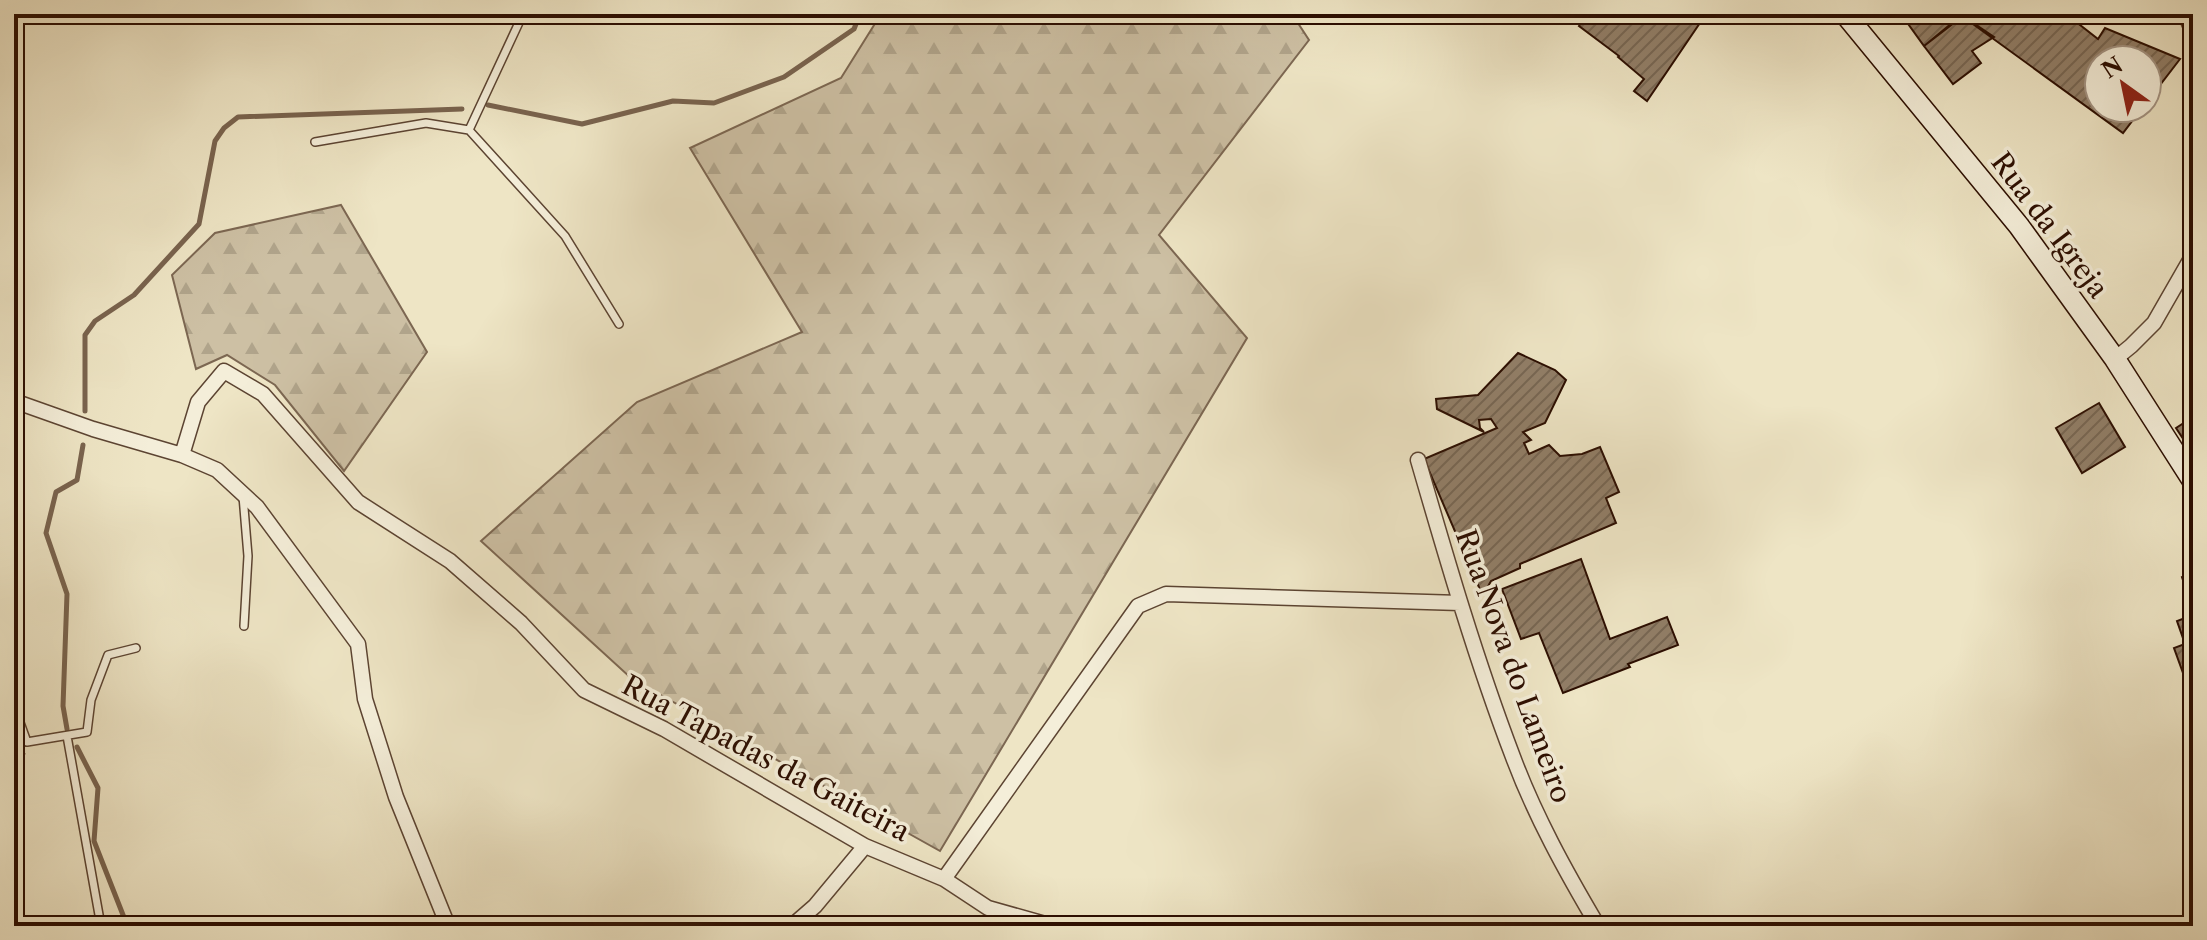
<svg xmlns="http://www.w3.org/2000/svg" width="2207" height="940" font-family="'Libre Caslon Text',serif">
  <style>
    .forest { fill: url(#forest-firs); stroke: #7c6752; stroke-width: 2 }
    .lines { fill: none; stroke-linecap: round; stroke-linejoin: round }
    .stream { stroke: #79634e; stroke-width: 5 }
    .building { fill: url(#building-hatch); stroke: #2c0e01; stroke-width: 2 }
    .lane-casing { stroke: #5c4432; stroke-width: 10 }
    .street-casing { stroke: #5c4432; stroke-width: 17 }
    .secondary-casing { stroke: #2c0e01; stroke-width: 23 }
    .path { stroke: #2c0e01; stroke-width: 3; stroke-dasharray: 6 4; stroke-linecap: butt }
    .lane { stroke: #f4eed9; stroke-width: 7 }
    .street { stroke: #f4eed9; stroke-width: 14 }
    .secondary { stroke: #f4eed9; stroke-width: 20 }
    .labels { text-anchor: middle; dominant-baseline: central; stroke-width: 7; stroke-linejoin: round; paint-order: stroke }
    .street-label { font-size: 28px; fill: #2c0e01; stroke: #f4eed9 }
  </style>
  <defs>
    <pattern id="forest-firs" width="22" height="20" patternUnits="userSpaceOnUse" patternTransform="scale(2)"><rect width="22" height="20" fill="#cdc0a4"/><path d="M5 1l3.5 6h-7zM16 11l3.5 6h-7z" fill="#b0a48b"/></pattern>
    <pattern id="building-hatch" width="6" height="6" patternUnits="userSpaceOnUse" patternTransform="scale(2)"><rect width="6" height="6" fill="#917e67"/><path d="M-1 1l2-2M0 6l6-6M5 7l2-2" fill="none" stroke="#776652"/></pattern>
  </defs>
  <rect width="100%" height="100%" fill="#eee5c5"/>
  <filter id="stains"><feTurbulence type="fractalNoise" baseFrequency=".0025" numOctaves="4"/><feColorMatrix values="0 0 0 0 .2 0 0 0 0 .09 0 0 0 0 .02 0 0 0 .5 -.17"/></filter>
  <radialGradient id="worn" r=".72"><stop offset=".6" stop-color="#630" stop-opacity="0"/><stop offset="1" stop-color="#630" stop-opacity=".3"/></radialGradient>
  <!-- forest -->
  <path class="forest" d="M881,14H1292L1309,40L1159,235L1247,338L940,851L632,679L481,541L637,402L802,332L690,148L841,78Z
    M341,205L427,352L344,471L275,385L227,355L196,369L172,275L215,233Z"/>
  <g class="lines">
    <!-- stream -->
    <path class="stream" d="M488,105L582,124L673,101L714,103L784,77L854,29L860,14
      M85,411V335L95,321L134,295L199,224L215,141L224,128L238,117L462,109
      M67,729L63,706L67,594L46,533L56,492L77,480L83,445
      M77,747L98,788L94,841L125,920L124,926"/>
  </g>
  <!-- building -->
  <path class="building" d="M1588,14H1706L1647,101L1634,91L1644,79L1618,57L1619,56L1579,26Z
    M1901,14H1963L1924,46Z
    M1972,14H2066L2098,39L2105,28L2180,59L2147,102V60H2099V108H2142L2123,133L1966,19Z
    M1963,16L1994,37L1972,51L1981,63L1953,84L1924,46Z
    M1518,353L1555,370L1566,380L1545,423L1523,432L1531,440L1524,443L1529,454L1549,445L1560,456L1582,454L1600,447L1619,492L1606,498L1616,523L1520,564V568L1491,581L1486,590L1481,592L1424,459L1497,428L1491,419L1479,420L1480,428L1484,432L1437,409L1436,399L1478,395Z
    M2099,403L2125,447L2082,473L2056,428Z
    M2193,417V454L2176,428Z
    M1581,559L1610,639L1667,617L1678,645L1628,664L1630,667L1563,693L1539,633L1521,639L1502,589Z
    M2193,573V610L2182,577Z
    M2193,615V669L2183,673L2174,648L2185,644L2177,621Z"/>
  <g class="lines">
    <!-- lane casing -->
    <g class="lane-casing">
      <path id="lane" d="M469,130L565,236L619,324
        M315,142L426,123L469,130L523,14
        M243,496L248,556L244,626
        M14,706L27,742L87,732L91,700L108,655L136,648
        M67,736L101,926"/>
    </g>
    <!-- street casing -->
    <g class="street-casing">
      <path id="street" d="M2185,14L2193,32
        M2115,359L2131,346L2154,323L2193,255
        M14,401L93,429L182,455L217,470L257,507L358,644L365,699L396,797L448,926
        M182,455L198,402L224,371L263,394L358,502L450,561L521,623L584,690L664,729L865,846L944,879L988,908L1052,926
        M1418,460C1447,560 1476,660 1513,757C1535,816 1566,872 1598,926
        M944,879L1138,606L1166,594L1460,603
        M792,926L815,906L865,846"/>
    </g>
    <!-- secondary casing -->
    <g class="secondary-casing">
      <path id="secondary" d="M1845,14L2019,226L2115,359L2193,481"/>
    </g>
    <!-- path -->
    <path class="path" d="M14,773L22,761L24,753"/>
    <!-- lane -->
    <use href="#lane" class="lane"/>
    <!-- street -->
    <use href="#street" class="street"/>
    <!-- secondary -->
    <use href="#secondary" class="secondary"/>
  </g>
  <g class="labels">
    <!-- street labels -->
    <g class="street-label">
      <text transform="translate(2050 225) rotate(53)">Rua da Igreja</text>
      <text transform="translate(1514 666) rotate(70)">Rua Nova do Lameiro</text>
      <text transform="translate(766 758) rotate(28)">Rua Tapadas da Gaiteira</text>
    </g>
  </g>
  <!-- margin -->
  <rect width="2207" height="940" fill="none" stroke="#eee5c5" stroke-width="48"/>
  <rect x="16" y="16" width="2175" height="908" fill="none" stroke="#2c0e01" stroke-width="4"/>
  <rect x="24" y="24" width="2159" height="892" fill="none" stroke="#2c0e01" stroke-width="2"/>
  <!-- north arrow -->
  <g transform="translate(2123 84) rotate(327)"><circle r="38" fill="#f4eed9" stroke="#a49483" stroke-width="2"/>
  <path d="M0-6L14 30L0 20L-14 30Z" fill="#8f2418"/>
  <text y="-12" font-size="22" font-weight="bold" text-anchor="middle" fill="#2c0e01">N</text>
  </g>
  <rect width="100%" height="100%" filter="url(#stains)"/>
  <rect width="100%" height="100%" fill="url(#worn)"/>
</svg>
